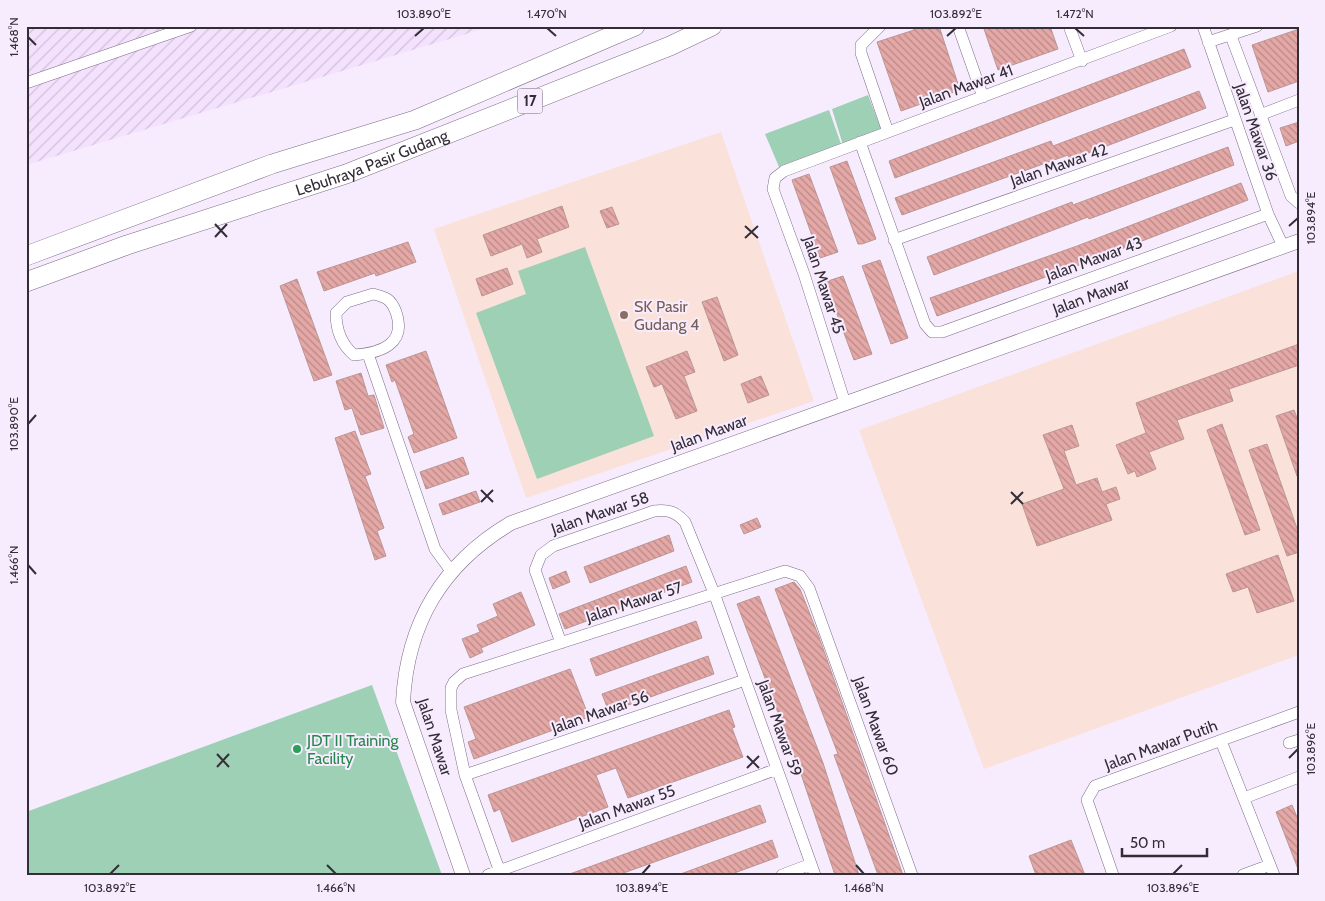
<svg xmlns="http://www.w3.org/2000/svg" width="1325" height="901" font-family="Cabin,sans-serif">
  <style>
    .industrial { fill: url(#industrial-furrows) }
    .education { fill: #fae1d9 }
    .green { fill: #9dd0b5 }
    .building { fill: url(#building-back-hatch); stroke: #bb9694 }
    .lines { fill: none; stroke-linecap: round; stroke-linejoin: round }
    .minor-casing { stroke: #7d6c86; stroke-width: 12 }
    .tertiary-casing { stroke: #7d6c86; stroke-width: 15 }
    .trunk-casing { stroke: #7d6c86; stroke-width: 20 }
    .minor { stroke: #fff; stroke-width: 11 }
    .tertiary { stroke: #fff; stroke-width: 14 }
    .trunk { stroke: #fff; stroke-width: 19 }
    .ticks { fill: none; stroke: #342d38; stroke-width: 2 }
    .education-dot { fill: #8d6e63; stroke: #f7ecfe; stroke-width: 2 }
    .leisure-dot { fill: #2e9e5b; stroke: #f7ecfe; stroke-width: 2 }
    .labels { text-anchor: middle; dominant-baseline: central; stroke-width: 4; stroke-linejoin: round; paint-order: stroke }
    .shield { fill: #f7ecfe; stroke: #6e6673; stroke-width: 1 }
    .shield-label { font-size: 15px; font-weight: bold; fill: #342d38 }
    .street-label { font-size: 16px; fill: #342d38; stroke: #f7ecfe }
    .education-label { font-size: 16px; fill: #785e54; stroke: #f7ecfe; text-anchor: start }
    .leisure-label { font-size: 16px; fill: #27864d; stroke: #f7ecfe; text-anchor: start }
    .neatline { fill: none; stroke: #342d38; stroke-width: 2 }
    .ticks-label { font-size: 12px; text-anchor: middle; fill: #342d38 }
  </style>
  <defs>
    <pattern id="industrial-furrows" width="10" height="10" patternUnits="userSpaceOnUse" patternTransform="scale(1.25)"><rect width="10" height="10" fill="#f4e1fe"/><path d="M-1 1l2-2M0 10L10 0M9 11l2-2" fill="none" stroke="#d2c1da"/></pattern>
    <pattern id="building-back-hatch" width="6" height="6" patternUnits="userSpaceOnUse" patternTransform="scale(1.25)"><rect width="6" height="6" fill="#e4a8a6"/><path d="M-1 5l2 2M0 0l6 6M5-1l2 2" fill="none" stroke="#ba8988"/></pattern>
  </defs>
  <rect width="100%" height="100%" fill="#f7ecfe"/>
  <!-- industrial -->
  <path class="industrial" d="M26,26H493L26,165Z"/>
  <!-- education -->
  <path class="education" d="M721,132L814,401L526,498L434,229Z
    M1299,271V655L984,769L859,430Z"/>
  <!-- green -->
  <path class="green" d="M868,95L881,129L843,145L832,109Z
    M829,110L841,144L779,167L765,134Z
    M585,247L654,436L537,479L476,313L526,294L518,271Z
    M372,685L442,875H26V812Z"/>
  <!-- building -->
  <path class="building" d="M913,26H939L960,90L901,111L877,42L914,30Z
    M983,26H1050L1058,49L998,70Z
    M1299,29V81L1268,92L1252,45Z
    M1184,49L1191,67L895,178L889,161Z
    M1199,91L1206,108L1070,160L1068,155L902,215L895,198L1051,141L1053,146Z
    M1299,122V141L1286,146L1280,128Z
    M1228,147L1234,165L1089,219L1088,217L934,275L927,257L1072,202L1073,205Z
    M847,161L876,239L862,244H858L830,167Z
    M809,174L838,252L820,258L792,180Z
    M1241,183L1248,200L1093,260L937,316L930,298L1077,246Z
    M562,206L569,227L537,239L542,252L527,258L522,244L491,256L483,235Z
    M612,207L619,224L607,228L600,211Z
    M408,242L416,262L376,276L375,273L324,291L317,272Z
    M880,260L908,338L891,344L862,266Z
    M507,268L513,284L482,296L476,279Z
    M843,276L872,354L854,360L825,282Z
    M297,279L332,375L314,381L280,286Z
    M717,297L738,355L724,361L702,302Z
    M1299,344V365L1229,389L1233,401L1177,420L1184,439L1149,452L1156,469L1137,477L1135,471L1128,474L1116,445L1146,433L1136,403Z
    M426,351L457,438L414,453L408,437L414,434L395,380L392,382L386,365Z
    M687,351L695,372L684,376L697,411L676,419L662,384L654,387L646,367Z
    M361,373L368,396L374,395L384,428L361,435L352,408L345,410L336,381Z
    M761,376L769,395L748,403L741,384Z
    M1294,410L1299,423L1297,476L1276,416Z
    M1222,424L1260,530L1245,535L1207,430Z
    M1072,425L1079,446L1064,451L1076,485L1097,478L1102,492L1116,487L1120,499L1106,504L1112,520L1037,546L1022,504L1064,489L1043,435Z
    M355,431L371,474L365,476L384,528L377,531L386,556L375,560L335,438Z
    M1267,444L1299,534V552L1287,556L1249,450Z
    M463,457L469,474L426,489L420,472Z
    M476,491L480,502L443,515L439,504Z
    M757,518L761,527L744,534L740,525Z
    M669,535L674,551L590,583L584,567Z
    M1278,555L1294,601L1257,613L1248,587L1233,592L1226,574Z
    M686,566L692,582L565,629L559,614Z
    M566,571L570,582L553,589L549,578Z
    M794,582L800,589L819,637L903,875H878L834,755L838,754L775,589Z
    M521,592L535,625L481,648L483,652L470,658L462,639L480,632L477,625L498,616L493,604Z
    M759,596L823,763L859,875H835L800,771L737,604Z
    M696,621L702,638L596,676L590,659Z
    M708,656L714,674L609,712L602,694Z
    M570,669L589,717L474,759L468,742L476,739L464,707Z
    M729,710L735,727L732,728L743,757L628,798L616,768L596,775L608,807L512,842L500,809L494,812L488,795Z
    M760,805L766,822L618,875H567Z
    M1292,805L1299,822L1298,869L1276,812Z
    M772,840L778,857L729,875H678Z
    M1071,840L1085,875H1036L1029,856Z"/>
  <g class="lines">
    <!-- minor casing -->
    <g class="minor-casing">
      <path id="minor" d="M880,26L861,45V53L888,132
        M958,26L983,97
        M1069,26L1082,61
        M1203,26L1268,214L1283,246
        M1231,36L1291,196L1299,203
        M1208,42L1257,26
        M26,83L191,26
        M1260,115L1299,100
        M860,142L925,324L932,332H942L1268,214
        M894,240L1234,120
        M373,294C386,297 391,299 396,312C407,344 381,353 354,355C341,344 336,330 336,313L347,302Z
        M368,354L435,549L451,571
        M845,403L804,274L773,189L775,178L784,171L1171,26
        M561,643L535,570L541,555L553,546L654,511C668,509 676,512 685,522L714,593L815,875
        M1221,741L1274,875
        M1289,743L1299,740
        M465,775L745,680
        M1244,798L1299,777
        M488,875L777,769
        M501,875L465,775L451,710V688L454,682L463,674L785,571L800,576L809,588L912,875
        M782,875L811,864
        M1113,875L1087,800L1095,786L1299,712
        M1243,875L1270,865"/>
    </g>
    <!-- tertiary casing -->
    <g class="tertiary-casing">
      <path id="tertiary" d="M463,875L403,702C407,623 442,564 511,523L1299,241"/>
    </g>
    <!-- trunk casing -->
    <g class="trunk-casing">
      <g id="trunk">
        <path d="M26,256L272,164L415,120L635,26"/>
        <path id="s1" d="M26,282L127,245L346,174L670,46L712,26"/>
      </g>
    </g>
    <!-- minor -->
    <use href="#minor" class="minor"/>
    <!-- tertiary -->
    <use href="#tertiary" class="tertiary"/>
    <!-- trunk -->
    <use href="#trunk" class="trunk"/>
  </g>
  <!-- ticks -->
  <path class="ticks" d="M547,28L556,36M1075,28L1084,36M415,36L424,28M947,36L956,28M28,37L36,45M215,224L227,237M745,226L758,238M1289,226L1298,218M215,237L227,224M745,238L758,226M28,424L36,415M481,490L493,502M1011,492L1023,504M481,502L493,490M1011,504L1023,492M28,565L36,574M217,754L229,767M747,756L759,768M1289,758L1298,749M217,767L229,754M747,768L759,756M327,865L336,874M856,865L864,874M110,874L119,865M642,874L650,865M1173,874L1182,865"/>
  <!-- markers -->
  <circle class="education-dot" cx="624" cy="315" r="5"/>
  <circle class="leisure-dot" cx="297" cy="749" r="5"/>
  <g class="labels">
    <!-- shield labels -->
    <rect class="shield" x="517.5" y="88.5" width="25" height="25" rx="4"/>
    <g class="shield-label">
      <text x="530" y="101">17</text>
    </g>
    <!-- street labels -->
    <g class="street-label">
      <text transform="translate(966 86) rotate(-20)">Jalan Mawar 41</text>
      <text transform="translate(1256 132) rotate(71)">Jalan Mawar 36</text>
      <text stroke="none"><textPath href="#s1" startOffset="366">Lebuhraya Pasir Gudang</textPath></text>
      <text transform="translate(1059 165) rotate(-19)">Jalan Mawar 42</text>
      <text transform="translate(1094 259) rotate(-20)">Jalan Mawar 43</text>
      <text transform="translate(824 285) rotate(72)">Jalan Mawar 45</text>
      <text transform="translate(1091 296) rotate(-20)">Jalan Mawar</text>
      <text transform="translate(709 433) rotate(-20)">Jalan Mawar</text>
      <text transform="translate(600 513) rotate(-19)">Jalan Mawar 58</text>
      <text transform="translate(634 602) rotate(-18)">Jalan Mawar 57</text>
      <text transform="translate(600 712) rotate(-19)">Jalan Mawar 56</text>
      <text transform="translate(876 726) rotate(70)">Jalan Mawar 60</text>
      <text transform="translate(780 728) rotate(70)">Jalan Mawar 59</text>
      <text transform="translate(435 737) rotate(72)">Jalan Mawar</text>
      <text transform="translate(1161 745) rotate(-20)">Jalan Mawar Putih</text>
      <text transform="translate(627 807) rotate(-20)">Jalan Mawar 55</text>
    </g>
    <!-- education labels -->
    <g class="education-label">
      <text x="634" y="306">SK Pasir<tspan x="634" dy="18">Gudang 4</tspan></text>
    </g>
    <!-- leisure labels -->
    <g class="leisure-label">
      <text x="307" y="740">JDT II Training<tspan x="307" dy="18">Facility</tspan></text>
    </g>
  </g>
  <!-- border -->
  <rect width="1325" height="901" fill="none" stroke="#f7ecfe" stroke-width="55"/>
  <!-- scale -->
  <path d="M1122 848v8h85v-8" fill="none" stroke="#342d38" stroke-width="2.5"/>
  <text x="1130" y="848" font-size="15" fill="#342d38" stroke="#f7ecfe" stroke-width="4" paint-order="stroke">50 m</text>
  <rect x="28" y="28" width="1270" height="846" class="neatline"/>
  <g class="ticks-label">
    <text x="424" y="18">103.890°E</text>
    <text x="547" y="18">1.470°N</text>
    <text x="956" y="18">103.892°E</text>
    <text x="1075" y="18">1.472°N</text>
    <text transform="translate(14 37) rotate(-90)" y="4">1.468°N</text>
    <text transform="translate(1311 218) rotate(-90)" y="4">103.894°E</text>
    <text transform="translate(14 424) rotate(-90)" y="4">103.890°E</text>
    <text transform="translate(14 565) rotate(-90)" y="4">1.466°N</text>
    <text transform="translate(1311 749) rotate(-90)" y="4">103.896°E</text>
    <text x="110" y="892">103.892°E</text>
    <text x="336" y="892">1.466°N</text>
    <text x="642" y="892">103.894°E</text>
    <text x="864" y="892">1.468°N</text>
    <text x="1173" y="892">103.896°E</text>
  </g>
</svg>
